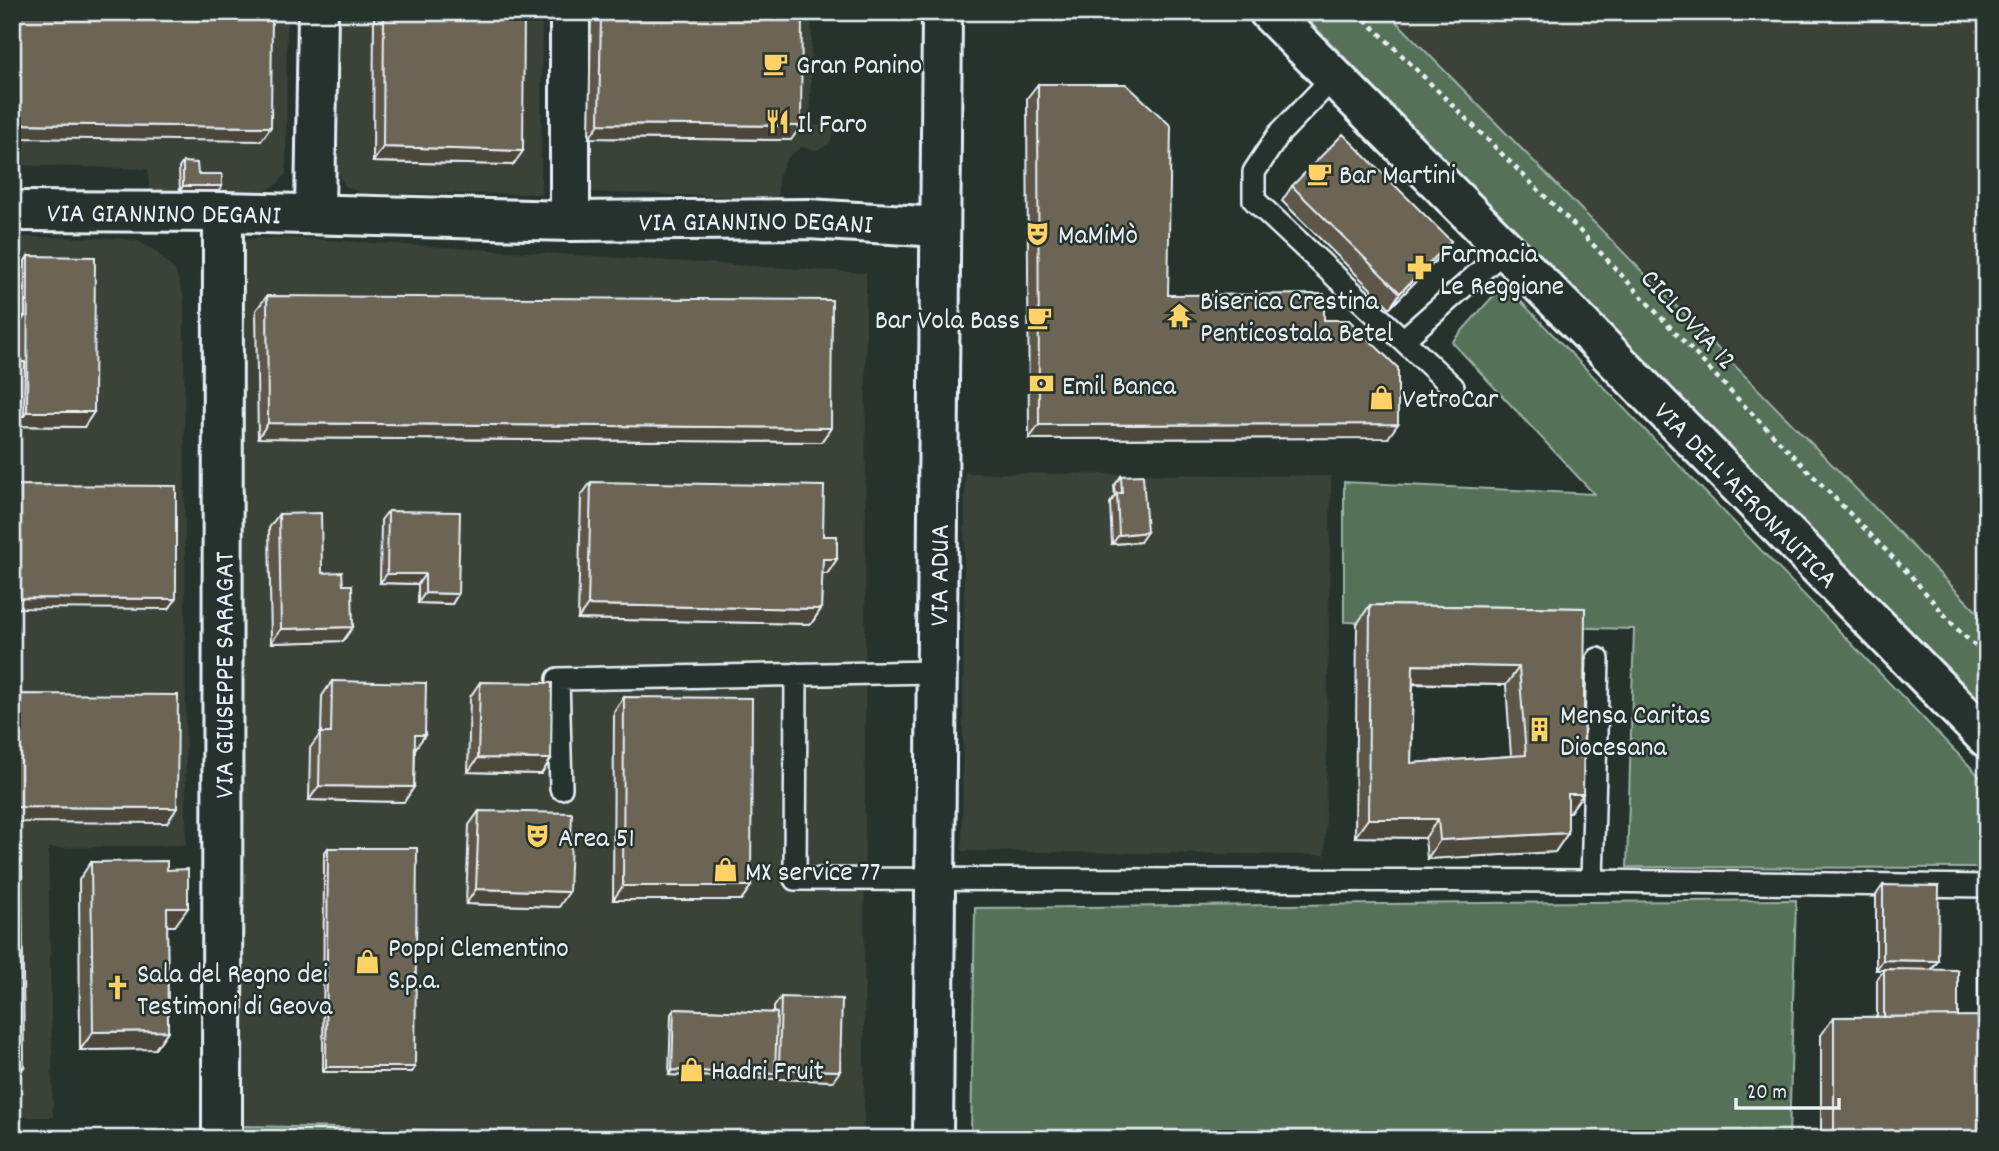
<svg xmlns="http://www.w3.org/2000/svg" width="1999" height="1151" font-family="Dekko,sans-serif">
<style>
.built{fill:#3b4239}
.green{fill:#557259;stroke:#9eb2a8;stroke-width:2}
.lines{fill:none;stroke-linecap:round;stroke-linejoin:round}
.lane-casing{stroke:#e8f1f8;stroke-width:26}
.street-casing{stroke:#e8f1f8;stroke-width:44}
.secondary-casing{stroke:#e8f1f8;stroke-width:44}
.path{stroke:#e8f1f8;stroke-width:4.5;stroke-dasharray:5 5;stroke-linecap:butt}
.lane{stroke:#26332d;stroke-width:21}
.street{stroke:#26332d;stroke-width:38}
.secondary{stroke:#26332d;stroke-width:38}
.wall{fill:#5d5748;stroke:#e8f1f8;stroke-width:2;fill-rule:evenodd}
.shaded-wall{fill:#4c473b;stroke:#e8f1f8;stroke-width:2}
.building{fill:#6c6554;stroke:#e8f1f8;stroke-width:2;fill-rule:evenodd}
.labels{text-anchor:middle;stroke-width:5;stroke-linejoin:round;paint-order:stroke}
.poi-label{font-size:28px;fill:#e8f1f8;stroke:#26332d;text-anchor:start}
.street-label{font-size:28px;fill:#e8f1f8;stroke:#26332d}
</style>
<rect width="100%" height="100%" fill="#26332d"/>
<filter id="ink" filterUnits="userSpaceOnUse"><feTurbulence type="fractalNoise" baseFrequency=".0143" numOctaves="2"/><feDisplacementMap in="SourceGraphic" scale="14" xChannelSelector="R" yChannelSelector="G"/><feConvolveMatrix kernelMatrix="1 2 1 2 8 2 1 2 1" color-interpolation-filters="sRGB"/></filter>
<g filter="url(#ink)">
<!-- built -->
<path class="built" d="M12,12H287L286,174L276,185L263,192L244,197L150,195L148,169L12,165Z
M337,12H542L541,194L361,193L345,186L336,169Z
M581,12H812L810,125L836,127L829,145L816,150L801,147L787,158L778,178V198L582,192Z
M1387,12H1987V622Z
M12,237L116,238L138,241L155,251L175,271L184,297L186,845L48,848L53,1117H12Z
M294,238L866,273L864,1133L616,1131L572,1133L241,1126L239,239Z
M965,473L1331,476L1325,855L962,851Z"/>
<!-- green -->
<path class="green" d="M1300,12H1387L1987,622V706L1913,636Z
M1504,284L1987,784V868L1627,867L1634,629L1344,622V482L1594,494L1452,342Z
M1796,900L1789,1139H971L975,908Z
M241,1126L572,1133V1139H245Z
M616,1131L864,1133H904L903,1139H616Z"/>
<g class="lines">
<defs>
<path id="lane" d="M1334,77L1279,134L1254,172V200L1453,387
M1403,340L1506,249
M796,674L795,879L1592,881L1598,659
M561,788L558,679L936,672
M1592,881L1987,886"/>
<g id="street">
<path id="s1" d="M12,211L223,212L570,221L808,219L940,227"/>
<path d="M315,214L318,12"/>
<path d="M570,221V12"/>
<path id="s2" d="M222,1139L223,212"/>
<path id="s3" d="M933,1139L942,12"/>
</g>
<g id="secondary">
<path id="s4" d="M1269,12L1593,337L1987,738"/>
</g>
</defs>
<!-- lane casing -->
<use href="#lane" class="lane-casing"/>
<!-- street casing -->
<use href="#street" class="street-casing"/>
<!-- secondary casing -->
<use href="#secondary" class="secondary-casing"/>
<!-- path -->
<path class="path" d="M1358,12L1583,234L1731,392L1910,575L1956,628L1987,657"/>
<!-- lane -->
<use href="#lane" class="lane"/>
<!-- street -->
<use href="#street" class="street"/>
<!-- secondary -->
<use href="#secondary" class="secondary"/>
</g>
<!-- wall -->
<path class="wall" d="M374,12H524L513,165L373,162Z
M591,12H802L791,140L589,138Z
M1038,84L1168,295L1324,320L1388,438L1029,439L1027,98Z
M183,162L198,174L222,186L219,191H180L179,168Z
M1292,186L1451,241L1441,255L1390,308L1282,201Z
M28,256L84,427L12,426L17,362L18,326H12V261H25Z
M267,296L831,428L821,442L258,438L256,310Z
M1121,476L1140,542L1112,544L1110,503L1115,496L1114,486Z
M591,482L823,536L837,559L827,574H822L821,609L811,624L578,619L581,496Z
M388,511L458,594L452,604L418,603V584L380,583L381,520Z
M279,514L322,573L343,585V641L271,643L269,528Z
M1370,605L1585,608L1570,812H1568V833L1555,852L1427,859L1425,838L1355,837L1357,624ZM1413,684L1506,685L1511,756L1411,763Z
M332,681L425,735L415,749L414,787L404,802L309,800L310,748L321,733L322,696Z
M480,682L551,759L541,774L468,772L470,697Z
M624,697L751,886L741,900H613L614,712Z
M479,811L559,907L466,904L469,825Z
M328,848L415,1067L412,1072H323L324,853Z
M91,862L167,870L175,926H167L168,1031L155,1049L80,1050L79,880Z
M1883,885L1938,961L1932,970L1958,1016L1987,1139H1821V1035L1834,1017H1877V979L1884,970H1876V895Z
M1985,932L1987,1016H1978V942Z
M781,997L833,1081L669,1075L671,1014L674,1009L774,1013V1007Z"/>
<!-- shaded-wall -->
<path class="shaded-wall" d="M12,124L271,127L261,141L12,138Z
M599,124L801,126L791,140L589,138Z
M383,147L523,151L513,165L373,162Z
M183,186H222L219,191H180Z
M1451,241L1441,255L1390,308L1400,293Z
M12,316H25L18,326H12Z
M27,412H94L84,427L12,426V416H24Z
M268,423L831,428L821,442L258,438Z
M1398,424L1388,438L1029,439L1039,425Z
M1147,532L1140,542L1112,544L1119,535Z
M823,559H837L827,574L813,573Z
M387,574H425L418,584L380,583Z
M425,593L458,594L452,604L418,603Z
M12,598L176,599L169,609L12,608Z
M588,605L821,609L811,624L578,619Z
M353,627L343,641L271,643L281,629Z
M1413,665L1519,667L1506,685L1400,683Z
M415,735H425L415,749H405Z
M478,758L551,759L541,774L468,772Z
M319,786L414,787L404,802L309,800Z
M1568,794H1583L1570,812H1555Z
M12,807L177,808L167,823L12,822Z
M1368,819H1438L1425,838L1355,837Z
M1568,833L1555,852L1427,859L1440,840Z
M623,886H751L741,900H613Z
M476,889L569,892L559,907L466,904Z
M167,908H188L175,926H154Z
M1883,960L1938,961L1931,970H1876Z
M1984,1006H1987V1016H1978Z
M168,1031L155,1049L80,1050L93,1032Z
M12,1067H24L18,1076L12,1077Z
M326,1067H415L412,1072H323Z
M779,1069L840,1071L833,1081L669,1075L672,1070L775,1074Z"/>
<!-- building -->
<path class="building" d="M12,12H272L271,127L12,124Z
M384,12H524L523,151L383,147Z
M601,12H802L801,126L599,124Z
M1038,84H1126L1171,126L1168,295L1324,294V320H1349L1398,368V424L1039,425Z
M1343,134L1451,241L1400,293L1292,186Z
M183,162L197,163L198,174H222V186H183Z
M28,256L95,257L94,412H27Z
M12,261H25V316H12Z
M267,296L832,300L831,428L268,423Z
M12,362H25L24,416H12Z
M1143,475L1147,532L1119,535L1117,493H1122L1121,476Z
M591,482L824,486L823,536H837V559H823L821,609L588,605Z
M12,485L176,486V599L12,598Z
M388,511L460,512L458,594L425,593V574H387Z
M321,513L322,573L342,572L343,585H352L353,627L281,629L279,514Z
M1370,605L1585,608L1583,794H1568V833L1440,840L1438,819H1368ZM1413,665L1519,667L1526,755L1411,763Z
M332,681L426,683L425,735H415L414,787L319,786L320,733H331Z
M480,682L552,683L551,759L478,758Z
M12,694L178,695L177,808L12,807Z
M624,697L752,698L751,886H623Z
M479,811L572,813L569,892L476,889Z
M328,848H417L415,1067H326Z
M167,861V870L188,869V908H167L168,1031L93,1032L91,862Z
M12,867H22L24,1067H12Z
M1883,885L1939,886L1938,961L1883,960Z
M1985,932H1987V1006H1984Z
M1884,969L1958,970V1016L1884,1017Z
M781,997L842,999L840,1071L779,1069Z
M674,1009L777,1013L775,1074L672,1070Z
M1987,1016V1139H1834V1017Z"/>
</g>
<!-- icons -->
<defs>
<symbol id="cafe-bare" viewBox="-9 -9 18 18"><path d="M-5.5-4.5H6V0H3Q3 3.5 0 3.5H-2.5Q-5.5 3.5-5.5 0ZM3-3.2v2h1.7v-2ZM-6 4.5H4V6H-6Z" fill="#ffd166" stroke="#26332d" stroke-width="2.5" paint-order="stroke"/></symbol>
<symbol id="restaurant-bare" viewBox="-9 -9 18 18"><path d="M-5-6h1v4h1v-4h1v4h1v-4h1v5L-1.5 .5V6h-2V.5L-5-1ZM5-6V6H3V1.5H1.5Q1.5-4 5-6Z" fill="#ffd166" stroke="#26332d" stroke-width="2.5" paint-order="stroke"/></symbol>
<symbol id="theatre-bare" viewBox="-9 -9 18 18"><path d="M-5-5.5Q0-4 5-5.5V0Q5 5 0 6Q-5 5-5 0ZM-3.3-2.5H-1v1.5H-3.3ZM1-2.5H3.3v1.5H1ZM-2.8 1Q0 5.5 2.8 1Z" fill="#ffd166" stroke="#26332d" stroke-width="2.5" paint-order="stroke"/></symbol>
<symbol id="pharmacy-bare" viewBox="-9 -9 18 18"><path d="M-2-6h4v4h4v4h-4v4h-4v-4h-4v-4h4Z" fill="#ffd166" stroke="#26332d" stroke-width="2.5" paint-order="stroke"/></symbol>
<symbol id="temple-bare" viewBox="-9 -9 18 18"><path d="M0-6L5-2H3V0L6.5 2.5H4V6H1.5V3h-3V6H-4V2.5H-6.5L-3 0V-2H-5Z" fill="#ffd166" stroke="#26332d" stroke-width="2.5" paint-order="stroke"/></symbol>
<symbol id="bank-bare" viewBox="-9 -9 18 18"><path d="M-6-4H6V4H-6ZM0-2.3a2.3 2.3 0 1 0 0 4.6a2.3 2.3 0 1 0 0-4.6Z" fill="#ffd166" stroke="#26332d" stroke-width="2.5" paint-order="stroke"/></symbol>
<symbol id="shop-bare" viewBox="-9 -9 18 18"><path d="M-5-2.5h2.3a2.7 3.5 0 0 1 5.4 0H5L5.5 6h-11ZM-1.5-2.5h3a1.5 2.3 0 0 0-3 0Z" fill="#ffd166" stroke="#26332d" stroke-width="2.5" paint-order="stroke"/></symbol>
<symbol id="building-bare" viewBox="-9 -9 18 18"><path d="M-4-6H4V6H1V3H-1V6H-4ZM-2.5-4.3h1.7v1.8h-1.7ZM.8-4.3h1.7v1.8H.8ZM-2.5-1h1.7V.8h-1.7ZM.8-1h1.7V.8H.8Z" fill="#ffd166" stroke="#26332d" stroke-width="2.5" paint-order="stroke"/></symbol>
<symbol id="church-bare" viewBox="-9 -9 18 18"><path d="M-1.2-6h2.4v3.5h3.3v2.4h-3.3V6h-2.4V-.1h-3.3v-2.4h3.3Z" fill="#ffd166" stroke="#26332d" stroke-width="2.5" paint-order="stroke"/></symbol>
</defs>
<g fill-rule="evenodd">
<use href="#cafe-bare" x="758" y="46" width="35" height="35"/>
<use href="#restaurant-bare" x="760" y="104" width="35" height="35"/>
<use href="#cafe-bare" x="1302" y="156" width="35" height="35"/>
<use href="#theatre-bare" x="1020" y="216" width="35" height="35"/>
<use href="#pharmacy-bare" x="1402" y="250" width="35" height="35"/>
<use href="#temple-bare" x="1162" y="298" width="35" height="35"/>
<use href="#cafe-bare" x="1022" y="300" width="35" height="35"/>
<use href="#bank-bare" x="1024" y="366" width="35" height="35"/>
<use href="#shop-bare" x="1364" y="380" width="35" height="35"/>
<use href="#building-bare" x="1522" y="712" width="35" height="35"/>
<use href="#theatre-bare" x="520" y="818" width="35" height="35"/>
<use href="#shop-bare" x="708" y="852" width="35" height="35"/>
<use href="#shop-bare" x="350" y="944" width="35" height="35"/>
<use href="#church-bare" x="100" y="970" width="35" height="35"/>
<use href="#shop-bare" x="674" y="1052" width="35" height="35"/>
</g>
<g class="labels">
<!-- poi labels -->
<g class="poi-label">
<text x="796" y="73">Gran Panino</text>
<text x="797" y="132">Il Faro</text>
<text x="1339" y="183">Bar Martini</text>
<text x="1058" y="243">MaMiMò</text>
<text x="1440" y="262">Farmacia<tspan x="1440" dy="32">Le Reggiane</tspan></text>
<text x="1200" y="309">Biserica Crestina<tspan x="1200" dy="32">Penticostala Betel</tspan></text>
<text x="1020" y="328" text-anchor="end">Bar Vola Bass</text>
<text x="1062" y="394">Emil Banca</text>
<text x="1402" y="407">VetroCar</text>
<text x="1560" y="723">Mensa Caritas<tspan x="1560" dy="32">Diocesana</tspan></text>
<text x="558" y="846">Area 51</text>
<text x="745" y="880">MX service 77</text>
<text x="388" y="956">Poppi Clementino<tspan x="388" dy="32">S.p.a.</tspan></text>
<text x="137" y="982">Sala del Regno dei<tspan x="137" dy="32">Testimoni di Geova</tspan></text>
<text x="711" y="1079">Hadri Fruit</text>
</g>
<!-- street labels -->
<g class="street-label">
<text dy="10" stroke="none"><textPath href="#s1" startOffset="152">VIA GIANNINO DEGANI</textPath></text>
<text dy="10" stroke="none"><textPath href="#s1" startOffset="744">VIA GIANNINO DEGANI</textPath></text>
<text transform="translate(1690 318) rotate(47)" y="10">CICLOVIA 12</text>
<text dy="10" stroke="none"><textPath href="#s4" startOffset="679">VIA DELL'AERONAUTICA</textPath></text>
<text dy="10" stroke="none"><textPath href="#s3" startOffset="564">VIA ADUA</textPath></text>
<text dy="10" stroke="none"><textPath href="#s2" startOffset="464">VIA GIUSEPPE SARAGAT</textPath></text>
</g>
</g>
<!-- margin -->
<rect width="1999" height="1151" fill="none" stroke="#26332d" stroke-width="42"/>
<rect x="21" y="21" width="1957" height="1109" fill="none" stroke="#e8f1f8" stroke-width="2.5" filter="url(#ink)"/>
<!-- scale -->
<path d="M1736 1098v10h103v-10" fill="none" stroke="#e8f1f8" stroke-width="3.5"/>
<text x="1747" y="1098" font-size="21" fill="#e8f1f8" stroke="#26332d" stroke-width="5" paint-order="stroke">20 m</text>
</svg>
